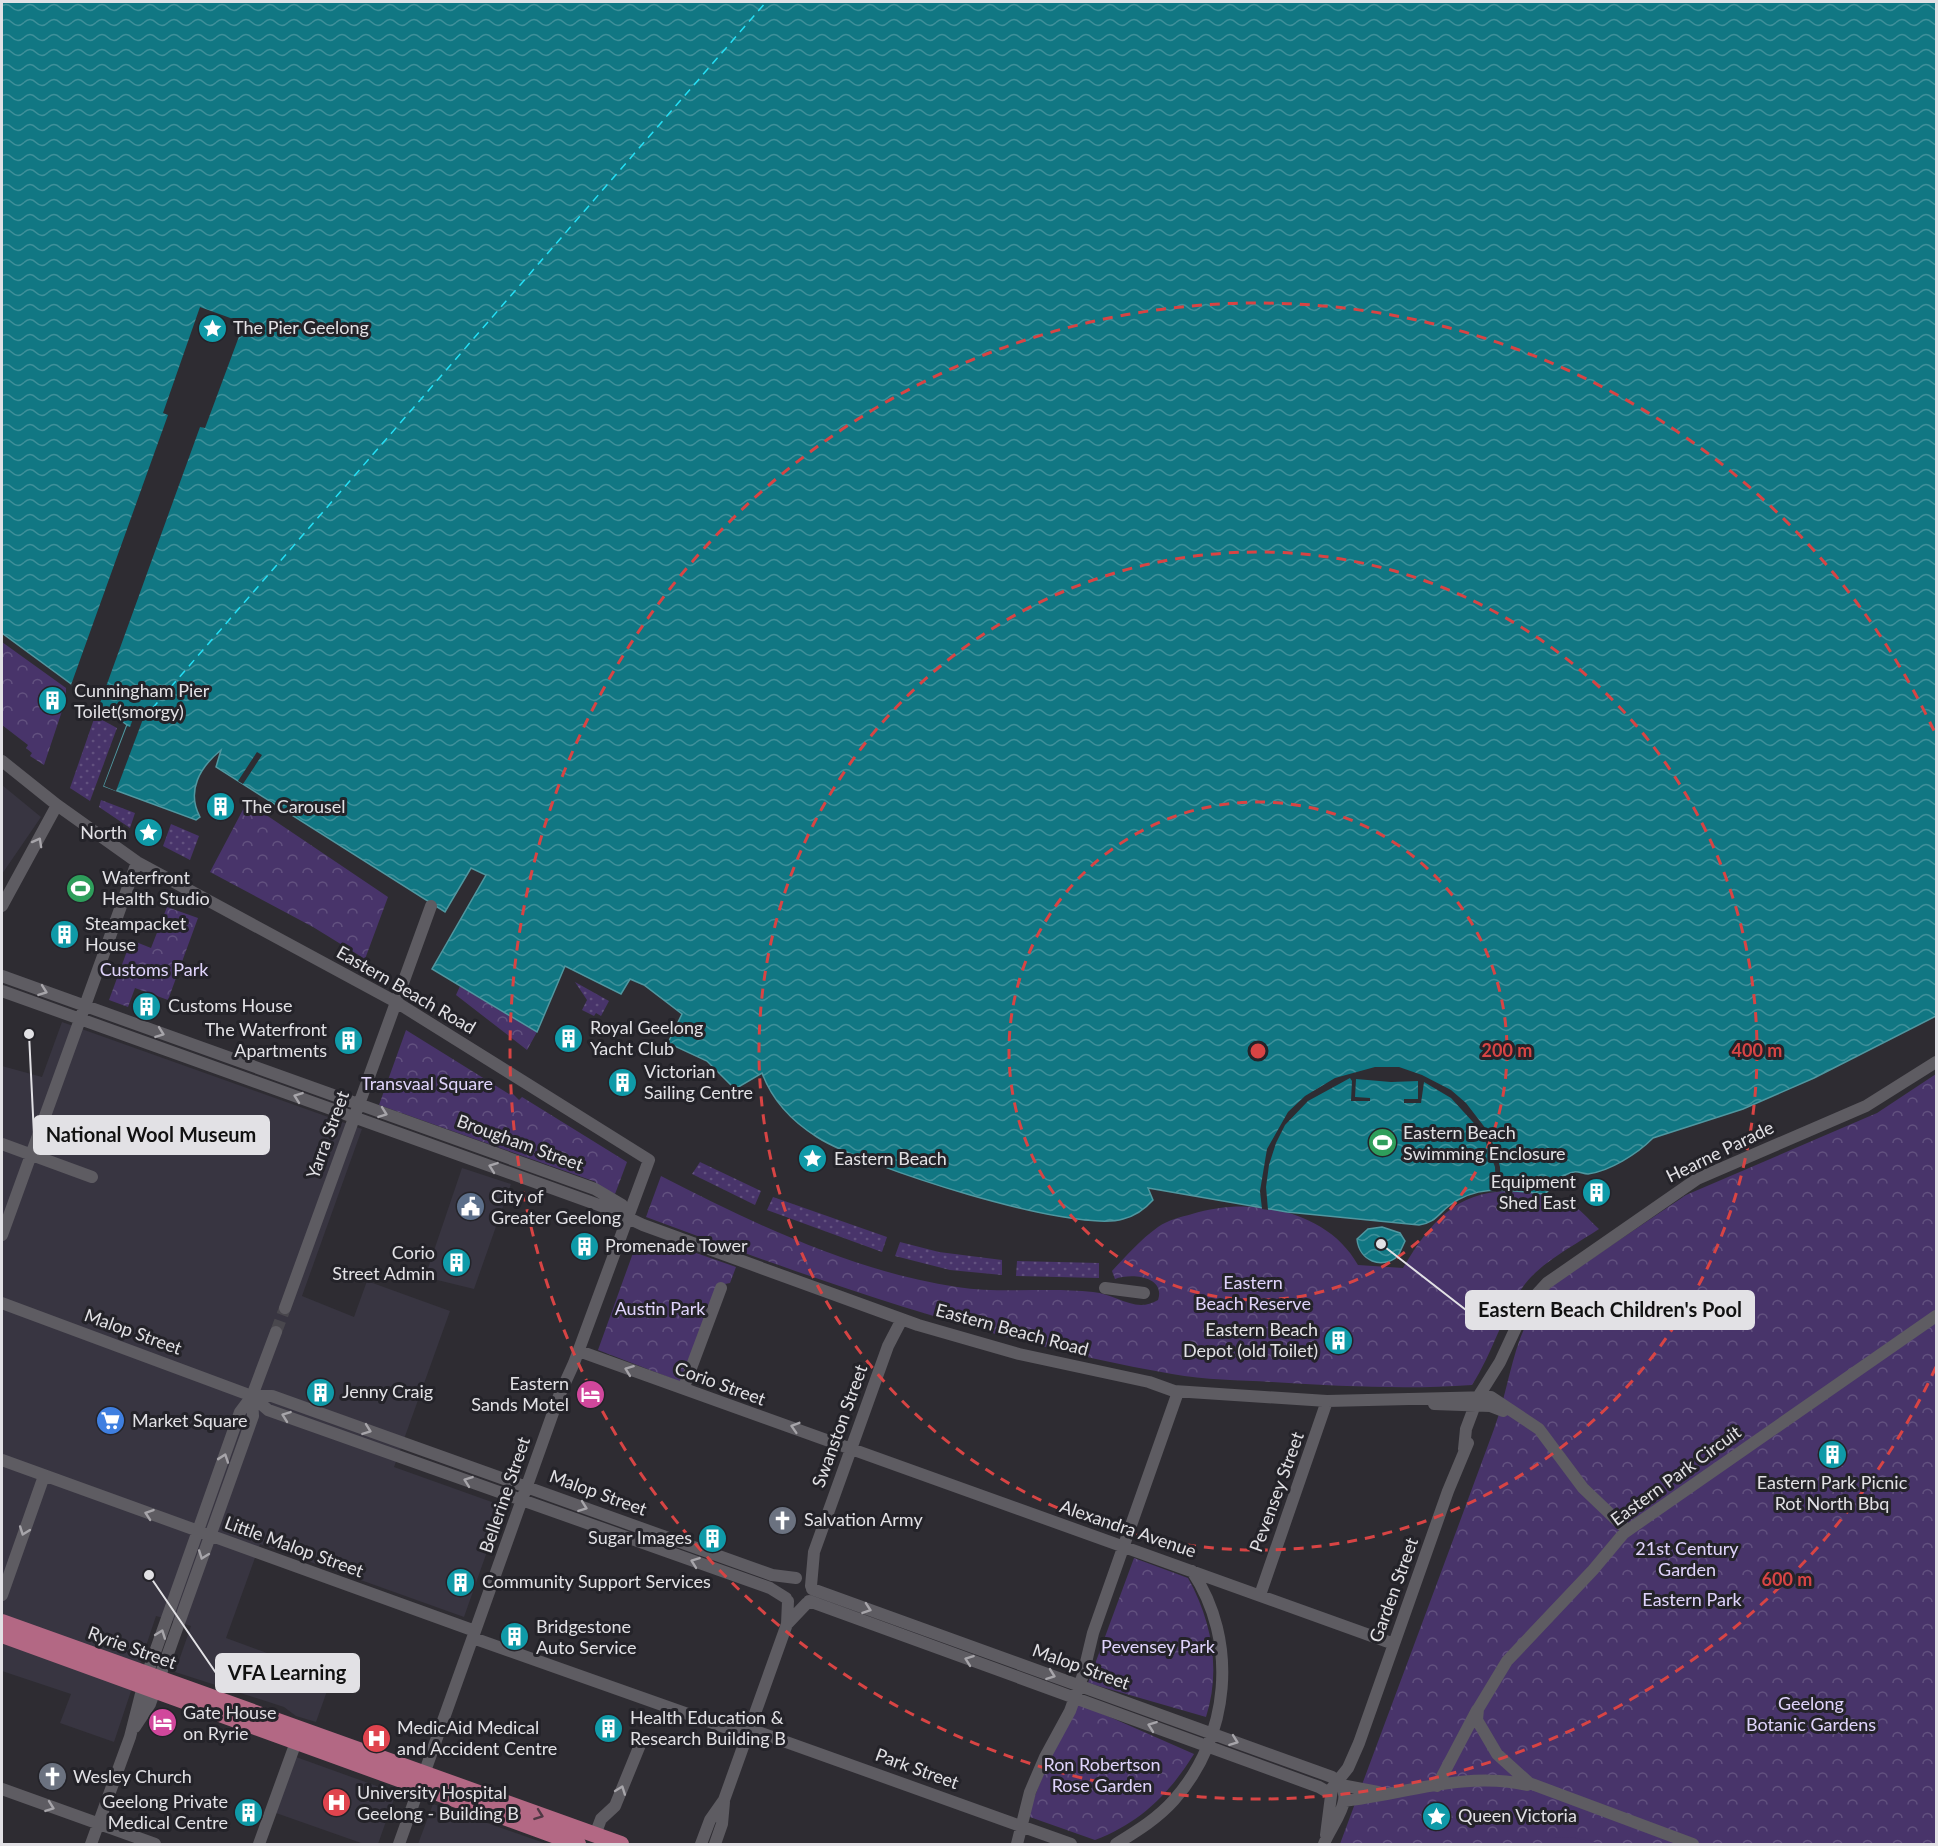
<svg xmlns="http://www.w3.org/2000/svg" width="1938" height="1846" font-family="Lato,sans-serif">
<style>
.built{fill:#383541}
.grass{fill:url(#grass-dots)}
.park{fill:url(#park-crowns)}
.pitch{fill:#48346a}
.water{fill:url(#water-waves);stroke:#5097a0;stroke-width:1.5}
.pier{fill:#2e2c32}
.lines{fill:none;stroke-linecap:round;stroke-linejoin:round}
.ferry{stroke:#25dff5;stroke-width:1.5;stroke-dasharray:8 6;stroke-linecap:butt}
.minor-tunnel{stroke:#49474d;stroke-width:12;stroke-dasharray:12 6;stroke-linecap:butt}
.minor{stroke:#5e5c62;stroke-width:12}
.major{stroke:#b36884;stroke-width:16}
.oneway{stroke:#a7a5aa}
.oneway2{stroke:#4f3844}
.ring{fill:none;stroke:#d84444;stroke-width:3;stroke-dasharray:10 8}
.labels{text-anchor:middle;stroke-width:6;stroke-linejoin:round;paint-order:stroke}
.poi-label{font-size:18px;fill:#e2e1e5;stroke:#242329;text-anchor:start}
.park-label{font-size:18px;fill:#e0d4fc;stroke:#242329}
.street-label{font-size:18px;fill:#e2e1e5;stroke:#242329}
.centre{fill:#d84444;stroke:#242329;stroke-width:3}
.ring-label{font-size:18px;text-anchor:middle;font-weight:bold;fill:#d84444;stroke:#242329;stroke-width:6;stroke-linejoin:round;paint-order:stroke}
.leader{fill:none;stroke:#e2e1e5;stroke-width:2}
.callout-dot{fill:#e2e1e5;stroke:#242329;stroke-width:2}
.callout{fill:#e2e1e5;stroke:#e2e1e5;stroke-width:2}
.callout-label{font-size:20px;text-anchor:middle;font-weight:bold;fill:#111}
</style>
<defs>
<pattern id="grass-dots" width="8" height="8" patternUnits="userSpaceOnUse" patternTransform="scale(1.5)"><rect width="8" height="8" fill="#48346a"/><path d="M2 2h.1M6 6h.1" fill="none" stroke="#62517f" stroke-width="1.8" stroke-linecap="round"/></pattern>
<pattern id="park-crowns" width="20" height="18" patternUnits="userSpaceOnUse" patternTransform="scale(1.5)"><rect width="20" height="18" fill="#48346a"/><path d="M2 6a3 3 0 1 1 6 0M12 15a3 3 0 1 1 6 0" fill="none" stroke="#62517f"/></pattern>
<pattern id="water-waves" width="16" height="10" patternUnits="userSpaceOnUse" patternTransform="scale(1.5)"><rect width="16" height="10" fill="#117783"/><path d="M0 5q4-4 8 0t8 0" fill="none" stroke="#3f909a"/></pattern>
</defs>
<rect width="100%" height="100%" fill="#2e2c32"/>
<!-- built -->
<path class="built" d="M2,785L41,817L2,874Z
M62,1022L362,1129L302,1296L354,1317L367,1281L450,1311L394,1467L503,1506L464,1617L260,1544L226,1638L332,1677L316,1722L296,1716L284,1707L175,1672L191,1626L156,1616L114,1742L60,1723L71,1694L2,1671V1066L42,1077Z
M462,1168L511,1184L474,1289L425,1277Z
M296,1757L396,1793L378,1844H364L276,1813Z
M433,1804L547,1844H418Z"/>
<!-- grass -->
<path class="grass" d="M95,716L117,728L90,801L70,788Z
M101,800L135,813L130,828L99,807Z
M171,824L199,836L190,860L163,846Z
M575,982L609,1001L601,1016L596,1013L594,1016L582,1010L587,1000Z
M700,1162L761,1191L755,1205L692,1174Z
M773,1197L887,1237L882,1252L767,1210Z
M900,1242L939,1252L1002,1260V1275L950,1270L895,1256Z
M1017,1261L1099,1263V1278L1016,1276Z"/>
<!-- park -->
<path class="park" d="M2,642L66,688V699L44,765L30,756L32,753L26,748L28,745L2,725Z
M247,802L388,897L365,959L313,927L210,872Z
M167,907L198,918L168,1000L135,988L128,1007L109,1000L131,940L151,948Z
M460,986L537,1032L527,1050L456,995Z
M406,1030L509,1094L511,1092L519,1100L522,1097L627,1162L615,1194L595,1186L596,1182L379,1105Z
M1936,1074V1844H1340C1391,1706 1443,1568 1494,1429C1513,1377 1512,1326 1554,1284L1686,1195L1877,1113Z
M661,1176C752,1223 855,1272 957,1287C1002,1294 1048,1287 1093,1292C1117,1294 1135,1314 1158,1300C1166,1276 1131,1273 1115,1279L1112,1271C1127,1255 1140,1240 1158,1227C1168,1220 1181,1217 1192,1214C1249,1196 1327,1209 1358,1265L1403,1268C1432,1219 1461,1186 1522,1192C1538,1193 1553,1195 1567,1202C1579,1207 1589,1220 1599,1229C1575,1245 1543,1261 1525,1284C1502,1314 1493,1353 1472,1385C1405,1390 1339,1386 1272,1382C1239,1380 1205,1380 1172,1374C991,1342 818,1281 646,1217Z
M659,1240L736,1267L730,1283L725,1284L681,1382L598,1350L633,1253L643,1244Z
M1134,1558L1188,1578C1212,1621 1221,1670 1206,1717L1088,1683Z
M1078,1703L1194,1754C1169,1794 1140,1823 1095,1840L1027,1816L1053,1750Z"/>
<!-- pitch -->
<path class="pitch" d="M1571,1837L1604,1844H1543L1555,1838Z"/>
<!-- water -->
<path class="water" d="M2,2H1936V1016L1814,1078L1743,1109L1653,1138C1637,1154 1610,1171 1588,1174C1583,1174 1578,1171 1574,1172C1561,1174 1553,1186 1545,1194C1512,1191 1479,1183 1450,1205C1438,1214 1435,1223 1419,1225L1287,1212L1148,1188L1153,1200C1145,1209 1135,1216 1123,1219C1074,1234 862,1166 817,1137C793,1122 772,1100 762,1073L735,1089L707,1061L668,1043L682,1014L644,985L630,979L621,994L565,966L537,1032L432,969L486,875L471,868L445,912L216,767L221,750C200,767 186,791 200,817L196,820L104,786L127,725L2,633Z
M1382,1227L1400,1233L1405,1241L1398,1256C1382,1270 1359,1261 1357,1239L1368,1229Z"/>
<!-- pier -->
<path class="pier" d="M200,307L244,323L205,428L200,427L99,706L71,685L168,415L163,413Z
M134,716L143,719L116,791L104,786L127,726L130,727Z
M257,752L262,755L243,784L238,781Z
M1375,1067H1399L1422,1075L1451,1090L1466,1103L1486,1129L1494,1146L1500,1167L1501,1191L1496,1192L1495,1167L1482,1132L1451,1098L1424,1082L1421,1103H1404V1099H1418V1081L1391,1082L1356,1079L1355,1097L1370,1098V1101H1351L1352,1081L1350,1078L1308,1101L1285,1125L1276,1143L1269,1165L1266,1187L1268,1210L1262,1209L1260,1191L1267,1149L1288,1112L1305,1096L1335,1078Z"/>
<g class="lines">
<!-- ferry -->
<path class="ferry" d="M143,719L766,2"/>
<!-- minor-tunnel -->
<path class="minor-tunnel" d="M276,1332L285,1308"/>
<!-- minor -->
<path class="minor" d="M2,761L57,805L137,862L396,1002L649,1160L574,1363L559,1396L399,1844
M2,906L57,805
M2,976L595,1189L622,1205L628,1217
M2,991L607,1208L643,1225L918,1325L1019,1354L1149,1382L1174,1391L1327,1401L1491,1397L1539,1429L1583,1488L1627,1530
M2,1144L92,1177
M2,1235L137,862
M1105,1288L1144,1293
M2,1303L252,1396L268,1410L770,1588L786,1598
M285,1308L431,906
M579,1351L1394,1644
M684,1387L721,1288
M252,1396H272L772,1575L796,1578
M1434,1404L1490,1406L1503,1411
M1464,1449L1466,1429L1478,1397L1500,1362L1526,1306L1547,1283L1697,1179L1866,1106L1936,1062
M2,1460L475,1631
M811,1586L814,1552L888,1346L902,1319
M812,1589L1332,1777C1361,1794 1331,1824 1324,1844
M2,1595L44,1476
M1260,1595L1327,1401
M809,1601L1319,1787L1331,1794
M787,1624L807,1603
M473,1638L747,1735
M135,1727L150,1704L253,1416L252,1396
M750,1729L1071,1844
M1341,1785L1378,1792
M1437,1786L1477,1710
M2,1789L155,1844
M1344,1801C1404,1794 1466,1771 1527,1785
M595,1835L601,1819L615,1806L642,1740
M1326,1835L1332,1788L1348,1768L1359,1743L1448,1491L1468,1443
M91,1844L130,1737L143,1686L240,1412L252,1396L276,1332
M259,1844L296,1742
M701,1844L710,1820L724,1800L787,1624L788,1601
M715,1844L722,1824L724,1802
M1017,1844L1030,1792L1045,1757L1070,1711L1083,1675L1093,1633L1178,1392
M1116,1844C1137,1831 1157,1819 1174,1800C1230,1737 1239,1641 1192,1571
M1693,1844L1529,1783L1497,1754L1477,1720L1478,1709L1507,1661L1593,1570L1624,1533L1936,1316"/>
<!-- major -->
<path class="major" d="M2,1622L621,1844
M2,1635L578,1844"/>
</g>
<!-- one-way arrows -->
<defs><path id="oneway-chevron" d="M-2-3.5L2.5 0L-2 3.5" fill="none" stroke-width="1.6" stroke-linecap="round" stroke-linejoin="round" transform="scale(1.5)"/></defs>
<g class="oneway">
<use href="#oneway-chevron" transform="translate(38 842) rotate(-61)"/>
<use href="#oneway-chevron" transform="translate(43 991) rotate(20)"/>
<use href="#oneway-chevron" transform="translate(160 1033) rotate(20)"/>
<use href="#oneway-chevron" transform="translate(298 1097) rotate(-160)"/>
<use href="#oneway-chevron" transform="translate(383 1113) rotate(20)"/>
<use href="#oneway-chevron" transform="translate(493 1167) rotate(-160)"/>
<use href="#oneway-chevron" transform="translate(629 1370) rotate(-159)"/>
<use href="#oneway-chevron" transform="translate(286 1416) rotate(-160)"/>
<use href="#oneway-chevron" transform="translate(795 1427) rotate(-163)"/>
<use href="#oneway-chevron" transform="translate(367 1430) rotate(20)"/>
<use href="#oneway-chevron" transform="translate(224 1458) rotate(-71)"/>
<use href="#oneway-chevron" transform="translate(468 1481) rotate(-160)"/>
<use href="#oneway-chevron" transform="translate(583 1507) rotate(20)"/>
<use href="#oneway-chevron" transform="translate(149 1514) rotate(-161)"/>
<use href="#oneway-chevron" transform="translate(24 1531) rotate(110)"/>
<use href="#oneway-chevron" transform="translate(203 1555) rotate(110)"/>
<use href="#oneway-chevron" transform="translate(695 1562) rotate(-160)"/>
<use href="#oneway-chevron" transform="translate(867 1609) rotate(19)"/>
<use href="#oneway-chevron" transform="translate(161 1634) rotate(-70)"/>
<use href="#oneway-chevron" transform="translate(969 1660) rotate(-160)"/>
<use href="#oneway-chevron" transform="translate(1051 1675) rotate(20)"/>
<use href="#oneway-chevron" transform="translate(1152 1726) rotate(-160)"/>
<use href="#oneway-chevron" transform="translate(1234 1741) rotate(20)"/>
<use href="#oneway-chevron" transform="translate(621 1790) rotate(-70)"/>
<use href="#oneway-chevron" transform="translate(50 1807) rotate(20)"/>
</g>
<use class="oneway2" href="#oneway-chevron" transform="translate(539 1815) rotate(20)"/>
<!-- distance rings -->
<g class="ring">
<circle cx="1258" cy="1051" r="249"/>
<circle cx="1258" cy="1051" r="499"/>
<path d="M1936 1367A748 748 0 1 1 1936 735"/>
</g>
<!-- icons -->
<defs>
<symbol id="sight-disc" viewBox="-11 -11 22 22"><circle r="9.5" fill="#0f9aa8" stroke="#242329"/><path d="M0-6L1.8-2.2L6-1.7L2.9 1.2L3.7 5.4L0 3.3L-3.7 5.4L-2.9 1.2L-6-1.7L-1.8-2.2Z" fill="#fff"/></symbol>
<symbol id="building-disc" viewBox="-11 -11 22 22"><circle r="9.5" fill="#0f9aa8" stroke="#242329"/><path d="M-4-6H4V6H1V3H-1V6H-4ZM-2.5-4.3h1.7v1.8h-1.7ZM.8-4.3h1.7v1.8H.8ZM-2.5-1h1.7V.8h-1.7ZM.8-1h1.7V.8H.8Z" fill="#fff"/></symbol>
<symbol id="stadium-disc" viewBox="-11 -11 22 22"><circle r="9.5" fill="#2e9e5b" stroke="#242329"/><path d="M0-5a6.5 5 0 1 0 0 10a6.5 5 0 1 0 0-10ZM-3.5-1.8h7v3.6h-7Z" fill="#fff"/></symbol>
<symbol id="civic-disc" viewBox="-11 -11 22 22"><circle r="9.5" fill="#5c6f8a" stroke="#242329"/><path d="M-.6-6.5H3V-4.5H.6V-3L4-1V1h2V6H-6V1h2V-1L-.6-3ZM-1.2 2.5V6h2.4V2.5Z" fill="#fff"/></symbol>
<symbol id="hotel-disc" viewBox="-11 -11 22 22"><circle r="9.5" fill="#d1479c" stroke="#242329"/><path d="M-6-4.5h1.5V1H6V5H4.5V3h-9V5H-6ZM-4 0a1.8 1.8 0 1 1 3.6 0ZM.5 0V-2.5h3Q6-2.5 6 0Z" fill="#fff"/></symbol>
<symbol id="supermarket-disc" viewBox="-11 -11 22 22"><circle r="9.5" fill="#3f7fe0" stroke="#242329"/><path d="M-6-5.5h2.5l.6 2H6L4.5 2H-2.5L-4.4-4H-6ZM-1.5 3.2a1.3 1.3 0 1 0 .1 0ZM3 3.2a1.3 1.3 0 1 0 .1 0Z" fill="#fff"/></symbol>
<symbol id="church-disc" viewBox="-11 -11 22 22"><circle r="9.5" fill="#6b7280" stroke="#242329"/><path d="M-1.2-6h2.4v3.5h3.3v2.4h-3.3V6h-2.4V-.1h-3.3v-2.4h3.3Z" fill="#fff"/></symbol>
<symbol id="hospital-disc" viewBox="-11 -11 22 22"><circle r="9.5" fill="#e0444e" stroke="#242329"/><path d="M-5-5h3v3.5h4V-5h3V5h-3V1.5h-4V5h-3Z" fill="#fff"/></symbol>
</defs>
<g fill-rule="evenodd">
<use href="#sight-disc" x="196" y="312" width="33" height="33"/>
<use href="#building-disc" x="36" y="684" width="33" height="33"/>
<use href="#building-disc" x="204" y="790" width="33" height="33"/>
<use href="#sight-disc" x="132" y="816" width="33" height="33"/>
<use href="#stadium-disc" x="64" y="872" width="33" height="33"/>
<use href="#building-disc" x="48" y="918" width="33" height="33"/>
<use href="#building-disc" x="130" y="990" width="33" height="33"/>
<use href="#building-disc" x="552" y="1022" width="33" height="33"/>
<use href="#building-disc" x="332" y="1024" width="33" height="33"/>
<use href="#building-disc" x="606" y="1066" width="33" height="33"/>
<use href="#stadium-disc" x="1366" y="1126" width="33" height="33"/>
<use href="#sight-disc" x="796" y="1142" width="33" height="33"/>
<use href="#building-disc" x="1580" y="1176" width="33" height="33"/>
<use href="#civic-disc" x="454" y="1190" width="33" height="33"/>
<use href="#building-disc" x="568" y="1230" width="33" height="33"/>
<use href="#building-disc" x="440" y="1246" width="33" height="33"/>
<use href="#building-disc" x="1322" y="1324" width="33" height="33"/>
<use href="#building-disc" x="304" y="1376" width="33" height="33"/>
<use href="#hotel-disc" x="574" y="1378" width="33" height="33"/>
<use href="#supermarket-disc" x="94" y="1404" width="33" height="33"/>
<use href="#building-disc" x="1816" y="1438" width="33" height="33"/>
<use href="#church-disc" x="766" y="1504" width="33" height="33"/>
<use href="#building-disc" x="696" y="1522" width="33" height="33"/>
<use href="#building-disc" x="444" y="1566" width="33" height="33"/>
<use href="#building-disc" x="498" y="1620" width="33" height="33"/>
<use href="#hotel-disc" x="146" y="1706" width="33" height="33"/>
<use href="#building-disc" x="592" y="1712" width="33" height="33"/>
<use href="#hospital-disc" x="360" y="1722" width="33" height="33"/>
<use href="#church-disc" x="36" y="1760" width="33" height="33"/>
<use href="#hospital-disc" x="320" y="1786" width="33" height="33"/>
<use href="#building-disc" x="232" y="1796" width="33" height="33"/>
<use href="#sight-disc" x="1420" y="1800" width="33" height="33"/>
</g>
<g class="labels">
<!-- poi labels -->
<g class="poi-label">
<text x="233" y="334">The Pier Geelong</text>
<text x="74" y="697">Cunningham Pier<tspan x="74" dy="21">Toilet(smorgy)</tspan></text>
<text x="242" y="813">The Carousel</text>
<text x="127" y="839" text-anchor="end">North</text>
<text x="102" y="884">Waterfront<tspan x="102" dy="21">Health Studio</tspan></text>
<text x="85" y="930">Steampacket<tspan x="85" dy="21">House</tspan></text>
<text x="168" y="1012">Customs House</text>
<text x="590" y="1034">Royal Geelong<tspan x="590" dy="21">Yacht Club</tspan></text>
<text x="327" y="1036" text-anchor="end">The Waterfront<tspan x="327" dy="21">Apartments</tspan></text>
<text x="644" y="1078">Victorian<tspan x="644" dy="21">Sailing Centre</tspan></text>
<text x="1403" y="1139">Eastern Beach<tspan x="1403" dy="21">Swimming Enclosure</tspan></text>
<text x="834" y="1165">Eastern Beach</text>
<text x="1576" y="1188" text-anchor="end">Equipment<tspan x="1576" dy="21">Shed East</tspan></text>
<text x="491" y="1203">City of<tspan x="491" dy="21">Greater Geelong</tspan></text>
<text x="605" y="1252">Promenade Tower</text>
<text x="435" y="1259" text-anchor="end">Corio<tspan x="435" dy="21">Street Admin</tspan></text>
<text x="1318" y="1336" text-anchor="end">Eastern Beach<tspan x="1318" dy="21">Depot (old Toilet)</tspan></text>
<text x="569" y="1390" text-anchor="end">Eastern<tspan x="569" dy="21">Sands Motel</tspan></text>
<text x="342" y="1398">Jenny Craig</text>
<text x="132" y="1427">Market Square</text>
<text x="1832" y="1489" text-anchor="middle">Eastern Park Picnic<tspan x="1832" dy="21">Rot North Bbq</tspan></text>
<text x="804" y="1526">Salvation Army</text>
<text x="692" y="1544" text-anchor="end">Sugar Images</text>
<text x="482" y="1588">Community Support Services</text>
<text x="536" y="1633">Bridgestone<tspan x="536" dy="21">Auto Service</tspan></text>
<text x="183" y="1719">Gate House<tspan x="183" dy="21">on Ryrie</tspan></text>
<text x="630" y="1724">Health Education &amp;<tspan x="630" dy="21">Research Building B</tspan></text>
<text x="397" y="1734">MedicAid Medical<tspan x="397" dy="21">and Accident Centre</tspan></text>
<text x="73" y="1783">Wesley Church</text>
<text x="357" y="1799">University Hospital<tspan x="357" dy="21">Geelong - Building B</tspan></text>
<text x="228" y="1808" text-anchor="end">Geelong Private<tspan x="228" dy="21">Medical Centre</tspan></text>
<text x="1458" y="1822">Queen Victoria</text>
</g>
<!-- park labels -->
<g class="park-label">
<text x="154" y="976">Customs Park</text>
<text x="427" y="1090">Transvaal Square</text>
<text x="1253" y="1289">Eastern<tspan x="1253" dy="21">Beach Reserve</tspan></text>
<text x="660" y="1315">Austin Park</text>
<text x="1687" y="1555">21st Century<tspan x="1687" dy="21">Garden</tspan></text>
<text x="1692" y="1606">Eastern Park</text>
<text x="1158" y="1653">Pevensey Park</text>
<text x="1811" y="1710">Geelong<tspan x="1811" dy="21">Botanic Gardens</tspan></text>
<text x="1102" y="1771">Ron Robertson<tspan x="1102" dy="21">Rose Garden</tspan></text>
</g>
<!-- street labels -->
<g class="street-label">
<text transform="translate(406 990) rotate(30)" y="6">Eastern Beach Road</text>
<text transform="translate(328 1135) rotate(-70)" y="6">Yarra Street</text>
<text transform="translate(520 1143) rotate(20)" y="6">Brougham Street</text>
<text transform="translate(1720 1152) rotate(-26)" y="6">Hearne Parade</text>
<text transform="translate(1012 1330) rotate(15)" y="6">Eastern Beach Road</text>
<text transform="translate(133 1332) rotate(20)" y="6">Malop Street</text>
<text transform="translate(720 1384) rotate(20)" y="6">Corio Street</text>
<text transform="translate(840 1426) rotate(-70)" y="6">Swanston Street</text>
<text transform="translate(1676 1476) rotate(-36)" y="6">Eastern Park Circuit</text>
<text transform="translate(1277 1492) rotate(-70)" y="6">Pevensey Street</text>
<text transform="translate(598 1493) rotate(20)" y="6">Malop Street</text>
<text transform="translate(505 1495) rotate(-71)" y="6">Bellerine Street</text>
<text transform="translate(1128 1529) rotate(19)" y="6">Alexandra Avenue</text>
<text transform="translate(294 1547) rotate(20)" y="6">Little Malop Street</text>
<text transform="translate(1394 1590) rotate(-70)" y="6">Garden Street</text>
<text transform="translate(132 1648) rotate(20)" y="6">Ryrie Street</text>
<text transform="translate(1081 1667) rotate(20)" y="6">Malop Street</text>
<text transform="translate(917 1769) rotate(20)" y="6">Park Street</text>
</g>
</g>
<circle cx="1258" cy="1051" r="9" class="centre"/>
<g class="ring-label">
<text x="1507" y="1057">200 m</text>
<text x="1757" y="1057">400 m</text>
<text x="1787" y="1586">600 m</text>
</g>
<!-- callouts -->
<path class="leader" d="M29 1034L34 1135M1381 1244L1466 1310M149 1575L216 1673"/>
<g class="callout-dot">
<circle cx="29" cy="1034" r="6"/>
<circle cx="1381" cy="1244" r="6"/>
<circle cx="149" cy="1575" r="6"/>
</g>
<g class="callout">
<rect x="34" y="1116" width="235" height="38" rx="6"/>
<rect x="1466" y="1291" width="288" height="38" rx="6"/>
<rect x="216" y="1654" width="143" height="38" rx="6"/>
</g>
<g class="callout-label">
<text x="151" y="1142">National Wool Museum</text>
<text x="1610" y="1317">Eastern Beach Children's Pool</text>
<text x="287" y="1680">VFA Learning</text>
</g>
<!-- border -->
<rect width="1938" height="1846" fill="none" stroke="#e2e1e5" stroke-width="6"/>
</svg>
